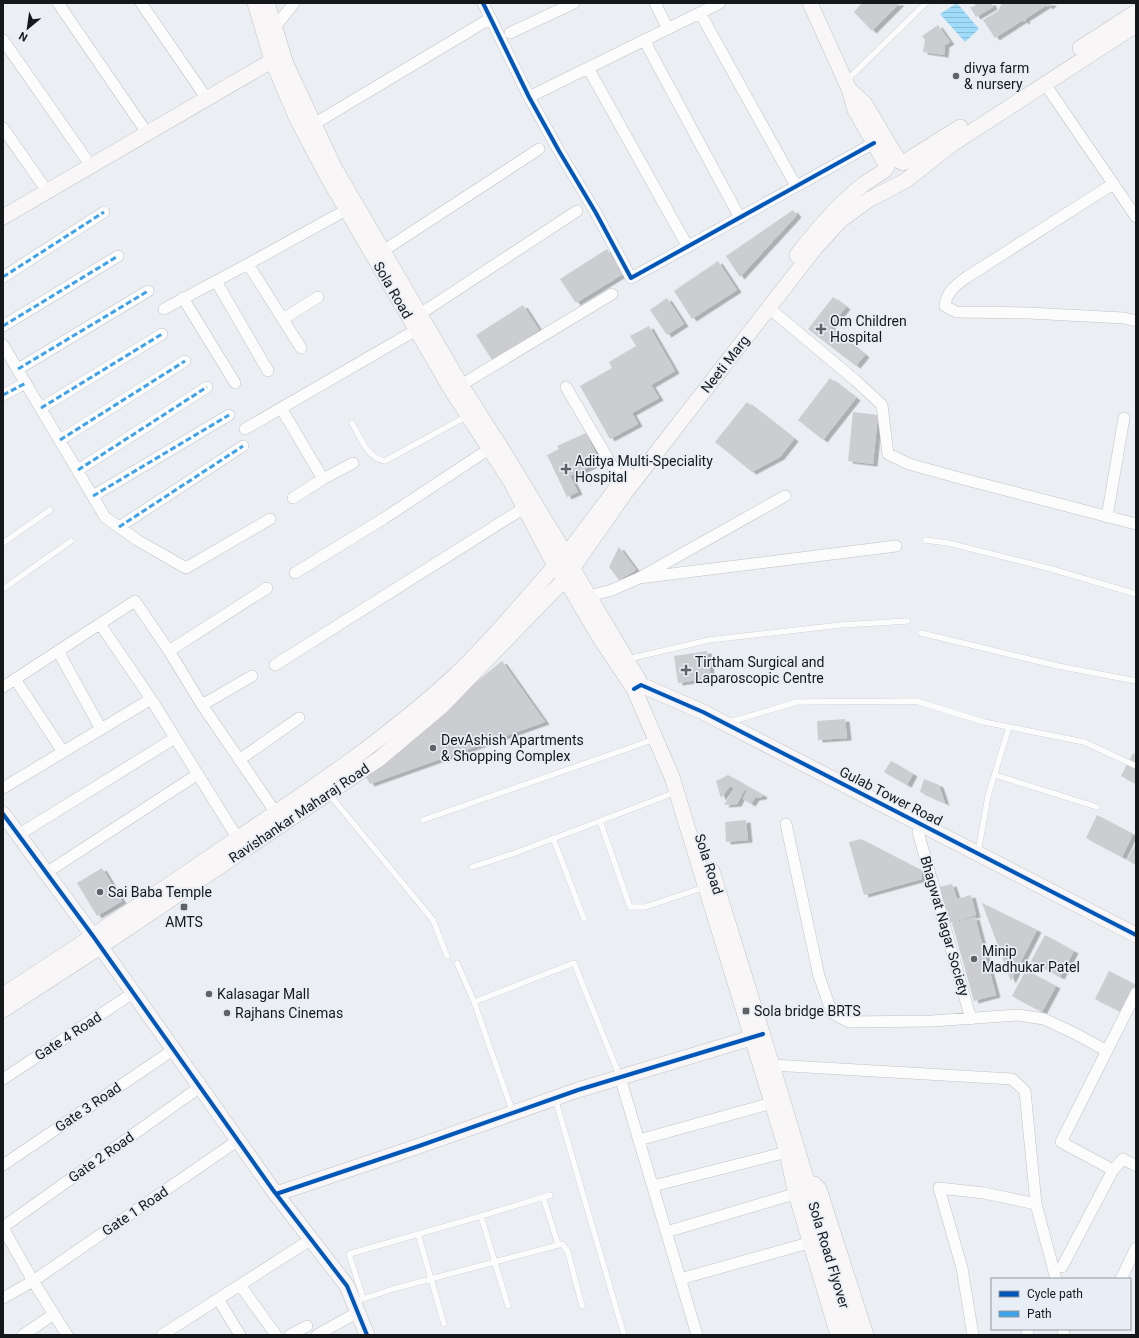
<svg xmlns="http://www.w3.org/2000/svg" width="1139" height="1338" font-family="Roboto,sans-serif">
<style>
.water{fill:url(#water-rules)}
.building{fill:#cbcdd0;filter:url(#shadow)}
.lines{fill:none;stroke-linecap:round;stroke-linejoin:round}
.lane-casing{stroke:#c1c3c6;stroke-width:6}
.street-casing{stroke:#c1c3c6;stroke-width:12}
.secondary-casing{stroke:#c1c3c6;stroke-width:16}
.lane{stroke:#fcfcfd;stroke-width:5.5}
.street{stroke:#fcfcfd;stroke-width:11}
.secondary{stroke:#f9f6f7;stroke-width:15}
.quiet{stroke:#3da2ea;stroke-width:3;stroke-dasharray:6 3;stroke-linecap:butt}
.cycleway-casing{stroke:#e8eef5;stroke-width:6}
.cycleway{stroke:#0057b8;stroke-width:4}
.poi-dot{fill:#606366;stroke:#e8eef5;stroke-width:1.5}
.labels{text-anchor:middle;stroke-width:3.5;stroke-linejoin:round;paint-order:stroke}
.poi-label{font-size:14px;fill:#15181a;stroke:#e8eef5;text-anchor:start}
.street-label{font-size:14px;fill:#15181a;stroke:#e8eef5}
</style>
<defs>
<pattern id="water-rules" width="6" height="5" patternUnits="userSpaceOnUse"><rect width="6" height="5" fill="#9fdcf9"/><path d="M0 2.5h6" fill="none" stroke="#88bcd5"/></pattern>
<filter id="shadow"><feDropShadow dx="4.5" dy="2.5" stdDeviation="0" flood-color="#0004"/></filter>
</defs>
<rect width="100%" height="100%" fill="#ebeef2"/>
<!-- water -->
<path class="water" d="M957,3L979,29L965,42L940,14Z"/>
<!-- building -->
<path class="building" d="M862,3H900L872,31L854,12Z
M973,3H991L993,7L976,17L970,7L976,6Z
M1002,3H1051L1052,4L1048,7L1047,5L1025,19L1026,20L1024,22L1023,20L995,38L983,20L998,11Z
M938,25L950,42L945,45L944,55L923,52L925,40L922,36Z
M793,210L797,215L740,277L726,256Z
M607,249L623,274L576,303L560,279Z
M718,261L737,290L692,319L674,291Z
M833,297L846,307L830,327L865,355L856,366L808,329Z
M667,298L684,324L667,335L650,310Z
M523,305L539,330L492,360L476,335Z
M649,326L675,371L651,385L659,398L632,413L638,424L610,439L580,386L612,368L609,362L636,346L630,336Z
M830,378L856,398L823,440L798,420Z
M747,402L794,439L780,457L752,472L715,442Z
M853,412L878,415L873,464L848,461Z
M586,433L600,462L570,476L578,492L567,497L547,455L559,449L557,446Z
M619,547L636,570L619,580L609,567Z
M707,651L711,678L678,683L674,656Z
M502,661L545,722L370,784L364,774Z
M845,719L847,738L818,740L817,721Z
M1133,753L1136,755V784L1121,776Z
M891,761L913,774L907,785L884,772Z
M728,775L763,795L762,797L755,798L751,804L743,799L747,790L745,789L737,804L724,805L734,788L730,786L721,798L716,781Z
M924,779L939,785L945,803L920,792Z
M1097,815L1133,834L1122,857L1086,838Z
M746,820L748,840L726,842L725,822Z
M861,839L921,870L922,879L864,895L849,842Z
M1136,843V865L1127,860Z
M102,868L122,901L97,916L77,883Z
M952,884L957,899L971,895L976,915L949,923L939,887Z
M982,903L1037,930L1011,981Z
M975,917L996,995L974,1001L952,923Z
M1045,935L1074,951L1060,977L1031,961Z
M1026,970L1056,986L1042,1012L1012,996Z
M1109,971L1136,985L1122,1012L1095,999Z"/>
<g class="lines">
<defs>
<path id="lane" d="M846,81L926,3
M352,423C360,437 367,458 385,461L467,416
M925,540L948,543L1048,568L1136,594
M3,543L50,510
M3,589L71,541
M921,633L1058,666L1136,681
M628,659L709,640L841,625L908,621
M730,722L797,702L916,701L984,722L1084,742L1136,766
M995,775L1097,807
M676,792L600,821L630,907H645L705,887
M329,794L433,920L447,956
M423,820L655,739
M553,838L584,919
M978,853L988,796L1009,727
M472,867L515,853L600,821
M457,963L474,1002L513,1113
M474,1002L574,963L620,1077
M555,1098L624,1335
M543,1197L558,1244
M481,1216L508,1306
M418,1234L444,1324
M363,1298L349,1254L481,1216L550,1195
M354,1302L393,1289L562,1244L568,1252L582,1306"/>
<path id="street" d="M58,3L147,133
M141,3L207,99
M483,3L529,97L559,151L596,213L631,278L874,143
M655,3L668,29
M700,13L796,186
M275,27L294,3
M510,33L574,3
M3,40L91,166
M644,40L740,218
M588,68L688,247
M1045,84L1136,217
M529,97L720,3
M314,124L491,18
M3,128L47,191
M1113,184L967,277C957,284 946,292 945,306L956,312L1028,313L1124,318L1136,321
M383,251L539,149
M248,264L346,210
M3,277L104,212
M216,281L268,371
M183,298L235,383
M769,308L855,380L882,405L888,454L909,464L963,479L1136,524
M164,309L248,264L301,348
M420,314L577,211
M283,319L318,297
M3,326L118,256
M3,345L105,517L137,540L186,568L270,519
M18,369L148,291
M461,385L612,294
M566,387L621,481
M3,395L26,383
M41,408L162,334
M281,408L323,479L353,463
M245,429L416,330
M60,440L185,361
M78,470L207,387
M93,496L229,415
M293,498L323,479
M1107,517L1124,418
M119,527L243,446
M295,573L383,519L489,449
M639,578L896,546
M589,596L612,590L639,578L785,496
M100,624L151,699L238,839
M58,651L101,729
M169,651L267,588
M275,665L524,508
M252,676L202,705L276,813
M15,679L63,752
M3,687L135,601L169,651L202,705
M239,760L299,718
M3,788L151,699
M786,824L819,976L832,1013L849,1022L932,1021L1018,1015L1044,1019L1076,1034L1107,1051
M918,832L971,1019
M18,835L175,738
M46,873L198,774
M1136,993L1061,1142L1113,1170L1123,1159L1136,1166
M772,1065L1012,1079L1025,1091L1036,1204L1056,1279
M620,1077L697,1335
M3,1079L133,993
M639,1140L772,1103
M3,1165L173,1050
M653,1186L787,1152
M3,1227L200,1087
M3,1228L33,1281L67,1335
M666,1232L791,1195
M1062,1267L1113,1170
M680,1279L805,1244
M1121,1279L1136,1248
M240,1285L276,1335
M3,1298L33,1281L237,1141
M218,1299L240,1335
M1027,1329L1028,1335
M1063,1329L1064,1335
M23,1335L54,1314
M162,1335L310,1240
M290,1335L307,1326
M317,1335L358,1312
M973,1335L962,1268L939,1188L984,1193L1036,1204"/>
<path id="secondary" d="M255,3L272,60L297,119L327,176L452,391L511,482L555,566L565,579L600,638L634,689L672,777L772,1103L787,1152L795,1191L838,1335
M267,3L286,64L334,167L461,385L505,454L566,555L573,569L640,682
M810,3L849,89L855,110L874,143L887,167
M1080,48L1136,12
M849,89L865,104L899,161
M903,163L960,127
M905,181L951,145L1136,25
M3,217L280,56
M797,255C817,229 838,204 864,184C871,179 878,175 885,170
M634,689L641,685L703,712L1136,935
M3,814L93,936L273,1190L347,1286L367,1335
M712,871L772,1065L853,1335
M3,995C80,945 156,894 232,842C307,792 383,741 450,680C488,645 521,604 555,566L566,555L627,474
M3,1010L100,947L379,759L441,707L565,579L625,493L816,247L841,220L870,199L901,183
M814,1184L819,1189L866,1335
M276,1194L419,1146L578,1090L761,1035"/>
</defs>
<!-- lane casing -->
<use href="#lane" class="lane-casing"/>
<!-- street casing -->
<use href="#street" class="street-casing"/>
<!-- secondary casing -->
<use href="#secondary" class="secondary-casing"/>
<!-- lane -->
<use href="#lane" class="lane"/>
<!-- street -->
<use href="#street" class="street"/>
<!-- secondary -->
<use href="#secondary" class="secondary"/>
<!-- quiet -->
<path class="quiet" d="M3,277L104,212
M3,326L118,256
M18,369L148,291
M3,395L26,383
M41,408L162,334
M60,440L185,361
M78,470L207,387
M93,496L229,415
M119,527L243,446"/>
<defs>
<path id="cycleway" d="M483,3L529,97L559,151L596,213L631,278L874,143
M634,689L641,685L703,712L1136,935
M3,814L93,936L273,1190L347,1286L367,1335
M276,1194L419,1146L578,1090L763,1034"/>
</defs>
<!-- cycleway casing -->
<use href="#cycleway" class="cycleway-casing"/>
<!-- cycleway -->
<use href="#cycleway" class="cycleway"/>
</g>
<!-- markers -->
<g class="poi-dot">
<circle cx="956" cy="76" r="4"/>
<path d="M819 323h4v4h4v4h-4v4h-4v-4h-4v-4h4z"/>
<path d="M564 463h4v4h4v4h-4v4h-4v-4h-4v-4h4z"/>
<path d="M684 664h4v4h4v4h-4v4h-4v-4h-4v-4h4z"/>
<circle cx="433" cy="748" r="4"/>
<circle cx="100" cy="892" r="4"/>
<rect x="180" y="903" width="8" height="8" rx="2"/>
<circle cx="974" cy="959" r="4"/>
<circle cx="209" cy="994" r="4"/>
<rect x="742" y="1007" width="8" height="8" rx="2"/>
<circle cx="227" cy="1013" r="4"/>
</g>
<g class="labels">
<!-- poi labels -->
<g class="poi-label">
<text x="964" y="73">divya farm<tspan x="964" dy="16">&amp; nursery</tspan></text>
<text x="830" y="326">Om Children<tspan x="830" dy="16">Hospital</tspan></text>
<text x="575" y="466">Aditya Multi-Speciality<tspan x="575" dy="16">Hospital</tspan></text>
<text x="695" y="667">Tirtham Surgical and<tspan x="695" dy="16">Laparoscopic Centre</tspan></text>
<text x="441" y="745">DevAshish Apartments<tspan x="441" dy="16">&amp; Shopping Complex</tspan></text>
<text x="108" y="897">Sai Baba Temple</text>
<text x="184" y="927" text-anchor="middle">AMTS</text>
<text x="982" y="956">Minip<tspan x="982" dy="16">Madhukar Patel</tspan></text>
<text x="217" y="999">Kalasagar Mall</text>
<text x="754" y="1016">Sola bridge BRTS</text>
<text x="235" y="1018">Rajhans Cinemas</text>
</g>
<!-- street labels -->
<g class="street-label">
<text transform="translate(393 290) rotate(60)" y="5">Sola Road</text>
<text transform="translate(725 364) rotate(-52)" y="5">Neeti Marg</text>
<text transform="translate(891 796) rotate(27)" y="5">Gulab Tower Road</text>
<text transform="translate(299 813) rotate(-34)" y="5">Ravishankar Maharaj Road</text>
<text transform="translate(709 864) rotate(72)" y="5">Sola Road</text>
<text transform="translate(945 926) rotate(74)" y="5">Bhagwat Nagar Society</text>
<text transform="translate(68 1036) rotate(-33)" y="5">Gate 4 Road</text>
<text transform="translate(88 1107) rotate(-34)" y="5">Gate 3 Road</text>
<text transform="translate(101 1157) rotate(-35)" y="5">Gate 2 Road</text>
<text transform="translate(135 1211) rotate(-34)" y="5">Gate 1 Road</text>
<text transform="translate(829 1255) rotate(73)" y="5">Sola Road Flyover</text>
</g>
</g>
<!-- border -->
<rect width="1139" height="1338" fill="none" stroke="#15181a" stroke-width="8"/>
<!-- legend -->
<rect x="991" y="1278" width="140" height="52" fill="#e8eef5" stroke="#94989d"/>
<rect x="999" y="1291" width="20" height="6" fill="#0057b8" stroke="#94989d"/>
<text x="1027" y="1298" font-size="12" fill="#15181a">Cycle path</text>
<rect x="999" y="1311" width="20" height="6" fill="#3da2ea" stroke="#94989d"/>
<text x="1027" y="1318" font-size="12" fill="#15181a">Path</text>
<!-- north arrow -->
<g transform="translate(28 28) rotate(209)" stroke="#e8eef5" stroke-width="3" paint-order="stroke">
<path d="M0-3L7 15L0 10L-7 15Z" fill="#15181a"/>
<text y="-6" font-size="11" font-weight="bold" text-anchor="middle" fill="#15181a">N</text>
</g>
</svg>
